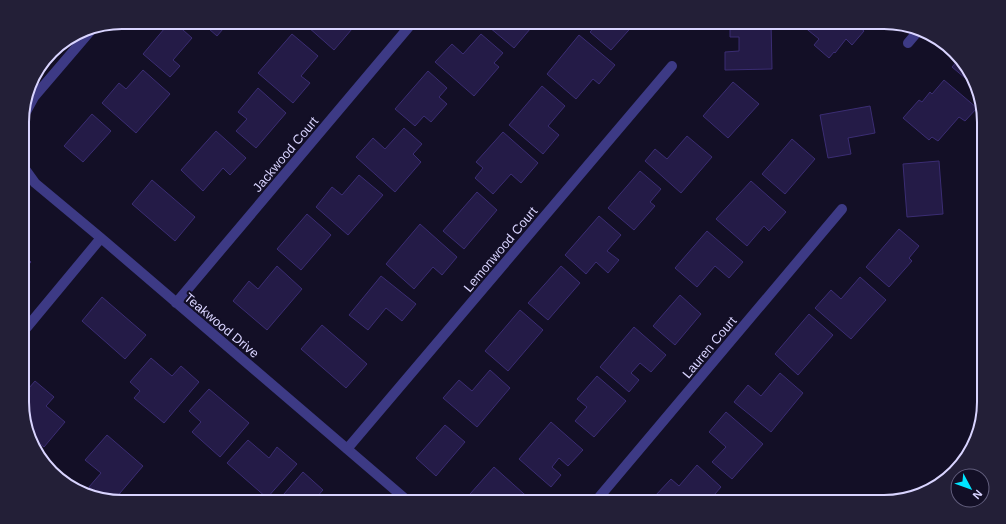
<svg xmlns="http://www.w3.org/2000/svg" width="1006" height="524" font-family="Arial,sans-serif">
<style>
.building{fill:#241b47;stroke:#3b2d73}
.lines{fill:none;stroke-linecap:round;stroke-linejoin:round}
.minor{stroke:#3d3a85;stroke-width:10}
.labels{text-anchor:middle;stroke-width:4;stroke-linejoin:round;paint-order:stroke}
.street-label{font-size:13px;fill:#d9d4ff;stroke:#130f26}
.rim{fill:none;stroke:#d9d4ff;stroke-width:2}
</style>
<rect width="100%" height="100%" fill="#130f26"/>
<!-- building -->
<path class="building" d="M170,22H174L192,38L173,60L180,66L170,77L143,54Z
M201,22H229L217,36Z
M312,22H358L334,50L308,27Z
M483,22H536L514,48Z
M599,22H636L611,50L590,32Z
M730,22H771L772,69L725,70V52L739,51V37H730Z
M798,22H853L864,31L852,45L846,39L835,53L834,52L829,58L814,45L819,39Z
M292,34L318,56L301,76L310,83L293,103L258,73Z
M481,34L503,53L494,63L499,67L474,96L435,62L452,44L463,54Z
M579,35L615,65L599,84L593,79L576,99L547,74Z
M959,59L967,66L972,81L971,83L952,67Z
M143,70L170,94L136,133L102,103L119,83L126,89Z
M428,71L447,88L439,97L447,104L431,122L424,116L415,126L395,109Z
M944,80L977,108L965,121L959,117L938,141L932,137L929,140L903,118L919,100L922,102L930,92L932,94Z
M733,82L759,104L728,138L703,116Z
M542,86L565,106L548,126L559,135L543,154L509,125Z
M258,88L286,113L256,148L236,131L247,119L238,112Z
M870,106L875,133L848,138L851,154L828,158L820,115Z
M92,114L111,131L83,162L64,146Z
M404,128L422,144L413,154L421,162L395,192L356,157L373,138L385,149Z
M216,131L246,158L230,175L223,168L203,191L181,170Z
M503,132L538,163L521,183L511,174L493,194L475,178L483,168L476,162Z
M687,136L712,157L681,193L645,161L655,149L667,159Z
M792,139L815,159L785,194L762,174Z
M939,161L943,214L907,217L903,164Z
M640,171L661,189L650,202L655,206L634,230L608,208Z
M359,175L383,195L348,235L316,207L332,187L342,195Z
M152,180L195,217L175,241L132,204Z
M751,181L786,212L769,231L764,226L747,246L716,219Z
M477,192L497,210L464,249L443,231Z
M307,214L331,235L301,270L277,249Z
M599,216L621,235L607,251L619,260L608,273L596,262L586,274L565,255Z
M420,224L457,257L442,275L433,267L414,289L386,264Z
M899,229L919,246L909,258L912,261L889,287L866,267Z
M707,231L743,262L729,278L715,266L697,287L675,268Z
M23,254L31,262L23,271Z
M277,266L302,289L267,330L233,301L249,281L258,289Z
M561,266L580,283L548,320L528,303Z
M381,276L416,304L402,321L386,308L368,330L349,315Z
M860,277L886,300L851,339L815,308L831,290L841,299Z
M680,295L701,314L675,345L653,326Z
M102,297L146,335L125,359L82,321Z
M520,310L543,330L508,371L485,351Z
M809,314L833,335L798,375L775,354Z
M322,325L367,364L346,388L301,349Z
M634,327L666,355L651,372L640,363L631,373L639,380L629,392L600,367Z
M151,358L172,376L181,366L199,382L164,423L134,398L140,391L130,382Z
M490,370L510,388L477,427L443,398L459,380L472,391Z
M780,373L803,393L771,432L734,402L748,385L761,396Z
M597,376L626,401L594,437L575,421L587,407L577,399Z
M35,381L54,397L46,406L65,422L44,447L31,436L23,415V395Z
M209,389L249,423L220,457L192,432L201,422L189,411Z
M726,412L763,444L732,479L712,462L726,447L709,432Z
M551,422L583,450L568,466L559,458L552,467L561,475L551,487L519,459Z
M445,425L465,442L436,476L416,458Z
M107,435L143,466L114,500L101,497L89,487L101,473L85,460Z
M248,440L269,458L277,447L297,464L267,498L227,463Z
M697,465L721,487L708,502H660L654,497L671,479L679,486Z
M494,467L533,502H479L470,494Z
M303,472L323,490L314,500L316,502H277Z
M141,495L149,502H135Z"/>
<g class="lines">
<!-- minor -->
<path class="minor" d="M908,43L919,30
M22,119L34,97L93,28
M22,165L35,183L101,238L409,502
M176,303L413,22
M23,332L101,238
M347,449L672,66
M595,502L842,209"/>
</g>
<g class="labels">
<!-- street labels -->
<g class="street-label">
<text transform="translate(285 154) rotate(-50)" y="5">Jackwood Court</text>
<text transform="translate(500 249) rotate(-50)" y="5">Lemonwood Court</text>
<text transform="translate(222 325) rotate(40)" y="5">Teakwood Drive</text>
<text transform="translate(709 347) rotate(-50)" y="5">Lauren Court</text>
</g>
</g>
<!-- crop -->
<path d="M0 0H1006V524H0ZM122 29H884A93 93 0 0 1 977 122V402A93 93 0 0 1 884 495H122A93 93 0 0 1 29 402V122A93 93 0 0 1 122 29Z" fill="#231f37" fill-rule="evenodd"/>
<path class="rim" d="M122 29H884A93 93 0 0 1 977 122V402A93 93 0 0 1 884 495H122A93 93 0 0 1 29 402V122A93 93 0 0 1 122 29Z"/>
<!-- north arrow -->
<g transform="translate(970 488) rotate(131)"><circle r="19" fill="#130f26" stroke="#625e7d"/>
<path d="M0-3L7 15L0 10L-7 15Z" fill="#00e5ff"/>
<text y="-6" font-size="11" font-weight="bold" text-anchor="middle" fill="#d9d4ff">N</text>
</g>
</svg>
